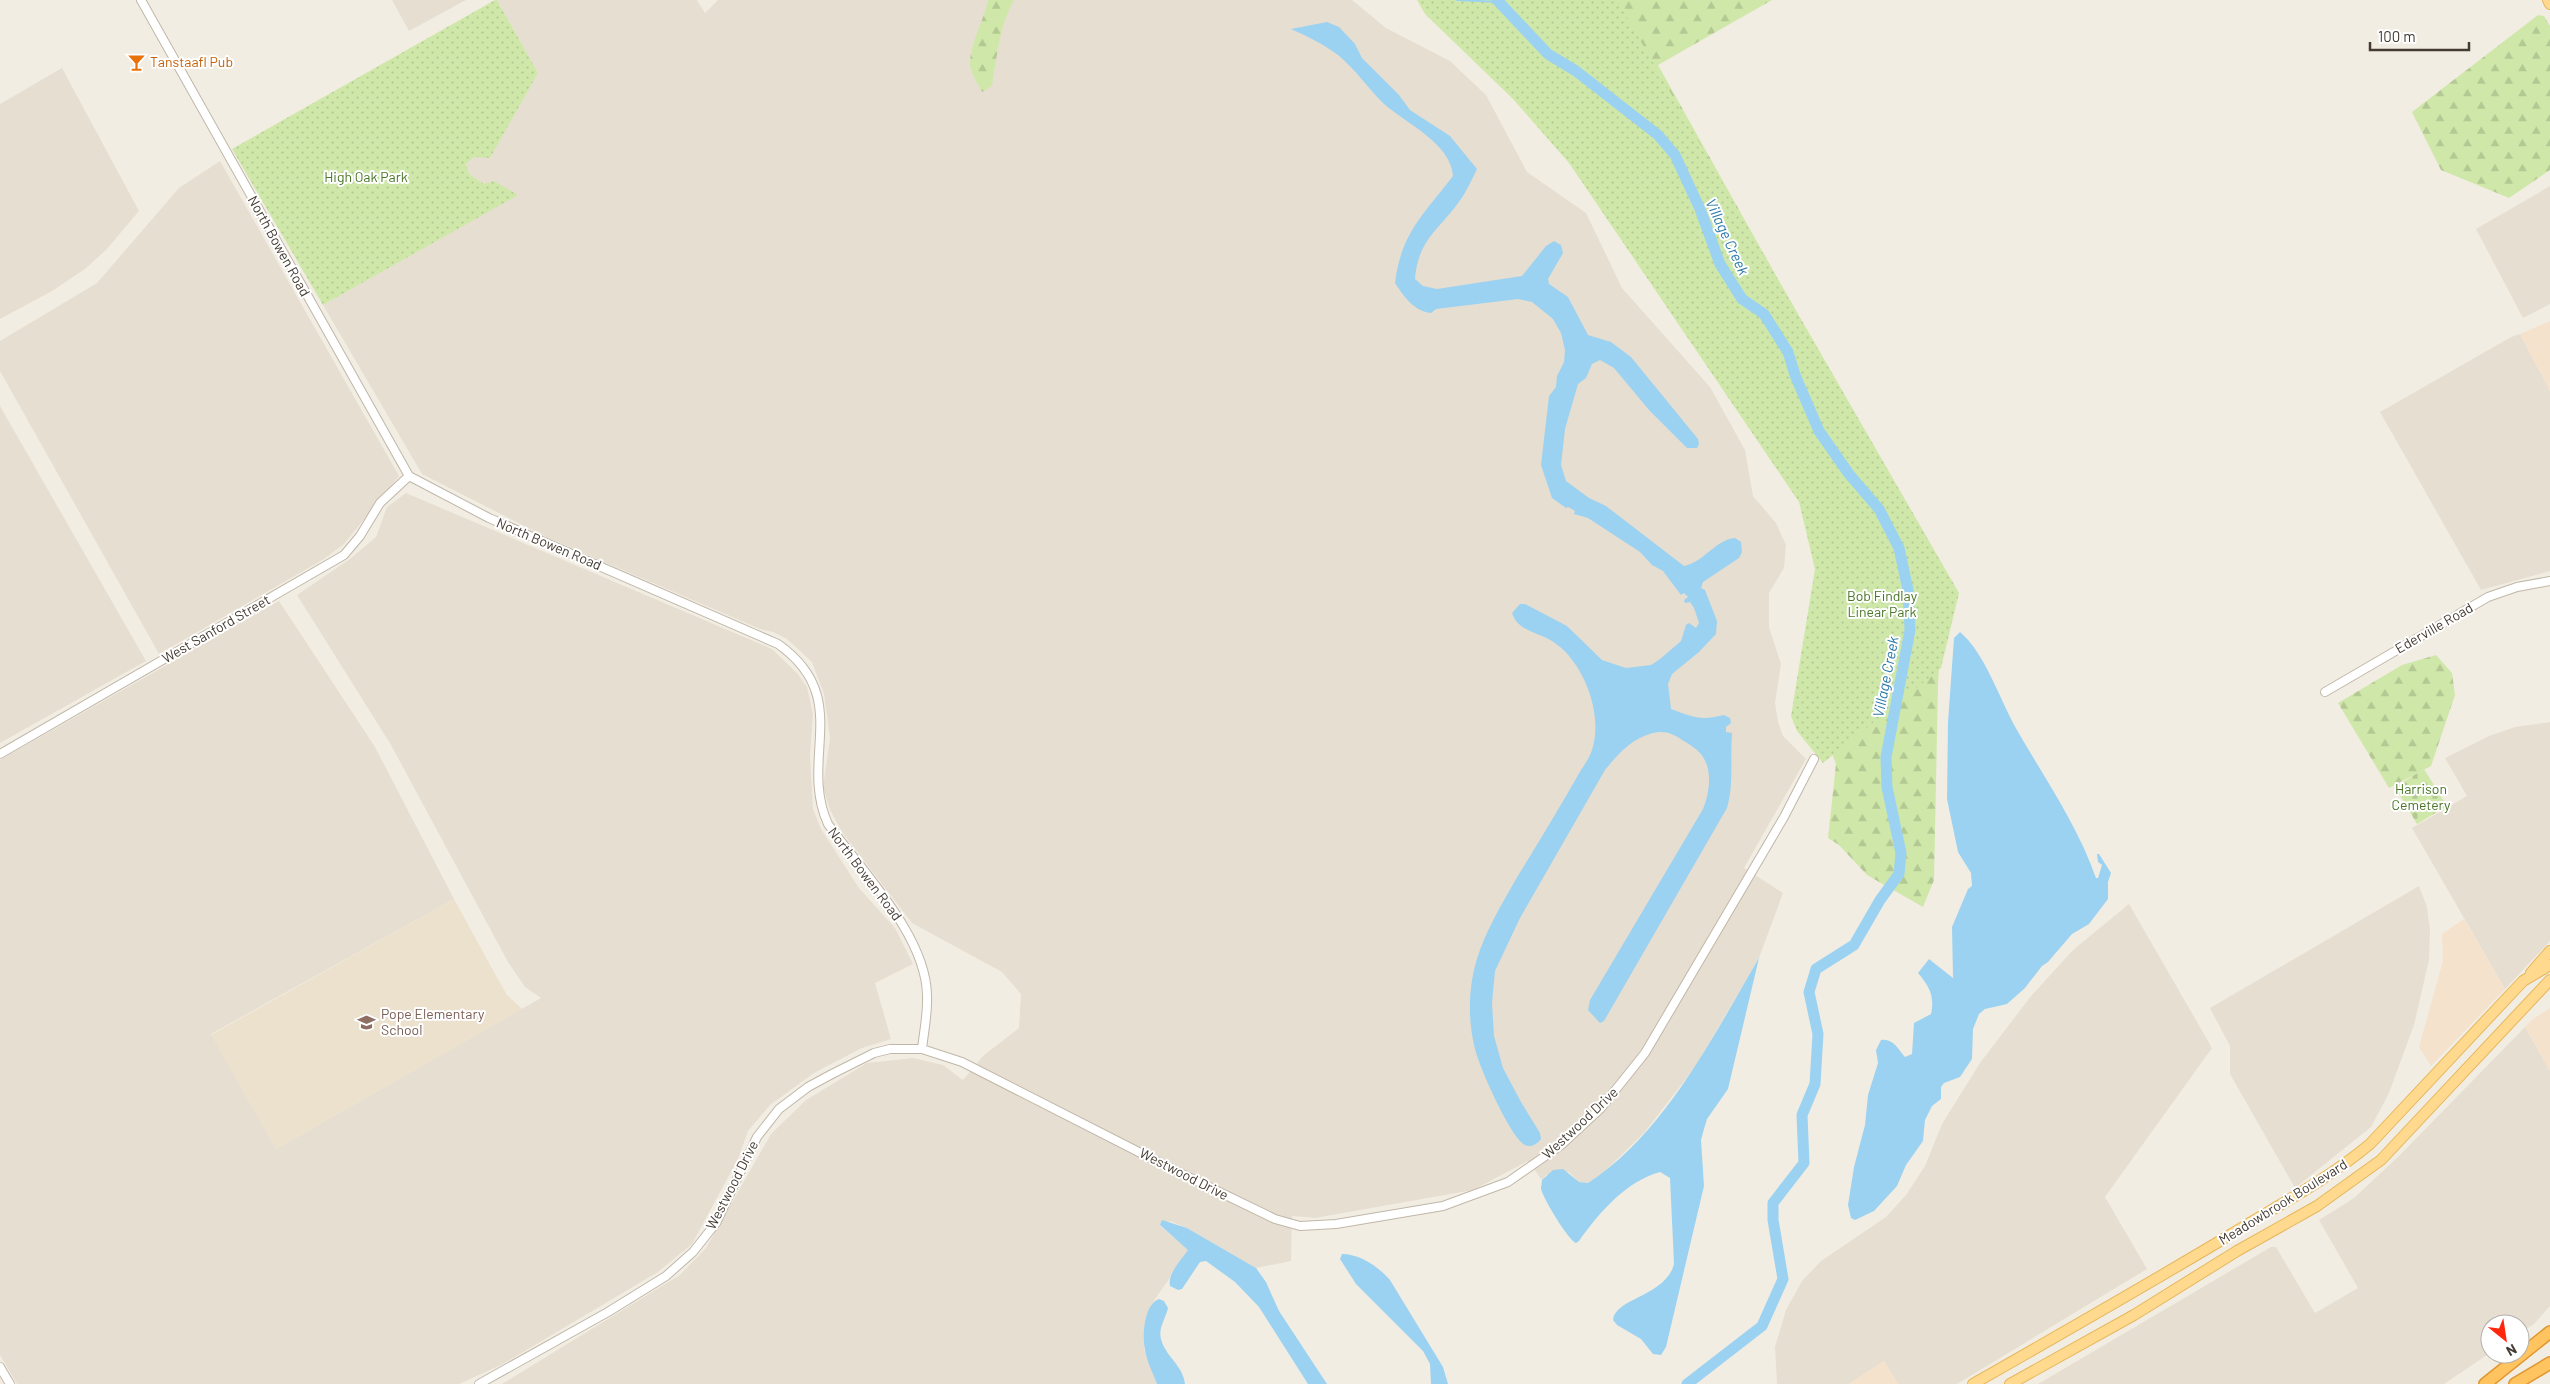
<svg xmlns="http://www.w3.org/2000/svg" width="2550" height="1384" font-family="Barlow,sans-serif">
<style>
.residential{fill:#e6ded0}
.commercial{fill:#f5e2cc}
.education{fill:#ece1cc}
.forest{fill:url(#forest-firs)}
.cemetery{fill:url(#cemetery-stones)}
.park{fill:url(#park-dots)}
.water{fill:#9cd2f1}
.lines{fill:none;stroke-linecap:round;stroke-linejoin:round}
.stream{stroke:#9cd2f1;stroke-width:2}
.river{stroke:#9cd2f1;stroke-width:11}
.minor-casing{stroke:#c0b7a8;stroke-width:10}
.major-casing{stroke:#e6b65c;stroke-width:12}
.highway-casing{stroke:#e1962e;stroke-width:14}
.minor{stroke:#fff;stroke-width:8}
.major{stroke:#ffda8e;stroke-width:10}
.highway{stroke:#ffc360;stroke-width:11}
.labels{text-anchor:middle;stroke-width:4;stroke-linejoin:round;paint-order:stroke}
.food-label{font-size:14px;fill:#c56008;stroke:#fff;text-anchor:start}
.park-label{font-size:14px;fill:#487625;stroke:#fff}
.street-label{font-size:14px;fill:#443c33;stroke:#fff}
.education-label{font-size:14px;fill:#785e54;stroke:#fff;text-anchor:start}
.water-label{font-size:15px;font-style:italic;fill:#2979a9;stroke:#fff}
</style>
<defs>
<pattern id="forest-firs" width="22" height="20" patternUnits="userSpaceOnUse" patternTransform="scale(1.25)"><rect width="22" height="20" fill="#cfe8a9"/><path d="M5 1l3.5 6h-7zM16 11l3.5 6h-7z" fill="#b3c892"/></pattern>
<pattern id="cemetery-stones" width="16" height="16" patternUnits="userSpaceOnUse" patternTransform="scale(1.25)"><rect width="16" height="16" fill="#cfe8a9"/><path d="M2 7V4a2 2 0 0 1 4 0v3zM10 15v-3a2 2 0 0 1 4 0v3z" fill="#b3c892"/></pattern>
<pattern id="park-dots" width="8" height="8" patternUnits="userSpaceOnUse" patternTransform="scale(1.25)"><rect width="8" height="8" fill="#cfe8a9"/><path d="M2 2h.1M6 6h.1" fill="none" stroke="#b3c892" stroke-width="1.8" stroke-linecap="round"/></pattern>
</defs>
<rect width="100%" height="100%" fill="#f2ede3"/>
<!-- residential -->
<path class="residential" d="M392,0H466L409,31Z
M497,0H697L705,13L718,0H988L984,20L973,46L992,86L999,40L1006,13L1014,0H1352L1386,28L1450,61L1486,95L1527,172L1586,213L1622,288L1710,387L1745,450L1753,496L1776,523L1786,545L1784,568L1769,593V627L1781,664L1775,703L1778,722L1783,736L1806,759L1744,868L1783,893L1759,958L1695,1067L1644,1133L1606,1170L1588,1183L1579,1182L1569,1172L1546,1175L1542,1180L1528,1161L1473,1190L1315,1218L1292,1216L1291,1261L1256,1268L1187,1228L1170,1221L1160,1226L1189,1250L1151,1305L1144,1349L1157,1384H502L680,1275L706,1248L771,1134L806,1100L867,1063L913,1058L943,1065L963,1080L983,1056L1019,1028L1021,994L1002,972L912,923L842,832L830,810L823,787L830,738L824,694L812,662L787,639L773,632L760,629L546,537L422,474L323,305L517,195L484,184L469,174L466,164L474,157H490L538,73Z
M62,68L139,211L106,250L85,269L52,291L0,319V104Z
M220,161L399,476L344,544L324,559L159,654L0,371V341L97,283L179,188Z
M2550,186V304L2523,318L2476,229Z
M2520,334L2550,391V571L2481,590L2380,412L2511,337Z
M0,406L146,661L0,743Z
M406,493L772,649L797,673L807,687L813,714L810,756L813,809L821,829L859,888L895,928L913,964L875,983L891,1039L862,1048L814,1073L770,1105L748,1131L738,1159L692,1244L658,1272L503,1364L459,1384H17L0,1355V760L279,601L375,747L454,899L211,1034L276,1149L541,998L525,987L508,962L391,745L297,595L350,559L376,537L387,507Z
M2550,722V941L2505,989L2412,828L2467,796L2445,758L2489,736L2515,727Z
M2419,886L2427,907L2430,930L2429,960L2414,1025L2389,1093L2371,1127L2295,1188L2230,1074V1046L2210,1008Z
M2129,904L2212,1048L2105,1197L2147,1269L1957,1384H1898L1884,1361L1849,1384H1777L1775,1347L1786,1310L1802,1281L1821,1261L1886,1217L1906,1195L1925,1166L1942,1124L1980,1063L2031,996L2073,950Z
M2525,1027L2550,1071V1306L2534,1324L2520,1333V1324H2490V1353L2444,1384H2038L2271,1247H2276L2315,1313L2358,1288L2319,1220L2354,1198L2400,1155Z"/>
<!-- commercial -->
<path class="commercial" d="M2550,321V391L2520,334Z
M2464,919L2505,989L2431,1066L2419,1047L2443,961L2442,934Z
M2550,1008V1071L2525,1027L2533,1019Z
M1884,1361L1898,1384H1849Z"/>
<!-- education -->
<path class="education" d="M454,899L499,981L507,995L522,1009L276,1149L211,1035Z"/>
<!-- forest -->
<path class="forest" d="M988,0H1014C999,27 997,57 992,86L982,92C978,84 970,72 970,64C970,42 984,21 988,0Z
M1482,0H1772L1658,65L1944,576L1938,685L1934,880L1923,907L1867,875L1839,845L1828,838L1836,764L1826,738L1835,557Z
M2538,15L2544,16L2550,26V170L2509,198L2441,170L2412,112Z
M2436,655L2452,673L2455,695L2431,766L2389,788L2338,703L2402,665Z"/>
<!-- cemetery -->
<path class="cemetery" d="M2424,769L2447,806L2417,824L2395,787Z"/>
<!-- park -->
<path class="park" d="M495,0H497L538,73L490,158L474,157L466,164L469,174L484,184L494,181L518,195L323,305L232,149Z
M1417,0H1617L1959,593L1941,668L1823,763L1797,731L1791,716L1815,569L1799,502L1569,163L1513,99L1425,14Z"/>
<!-- water -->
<path class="water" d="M1327,22L1339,27L1355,44L1362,58L1399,95L1410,110L1450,136L1477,169C1471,181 1466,193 1458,203C1438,231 1418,240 1415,279L1423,286L1437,289L1522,276L1546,246L1554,241L1561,245L1563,253L1548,279L1549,284L1568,297L1588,335L1611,342L1631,357L1698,439L1699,444L1697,448H1687L1649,410L1614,368L1600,360L1592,364L1586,378L1578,384L1565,429L1561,465L1566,481L1589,498L1606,506L1684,566C1704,562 1715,540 1735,538L1741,542L1742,552L1739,558L1703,582L1701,588L1705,590L1717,621L1716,634L1699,652L1672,674L1668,684L1671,709C1694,717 1699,721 1724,715L1730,718L1731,723L1726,727V732L1732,733C1730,759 1734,784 1727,808L1604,1021L1600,1023L1588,1010L1590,1000L1703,809C1709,794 1713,772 1703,757C1699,750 1689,744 1682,740C1674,734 1664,730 1653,733C1631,739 1619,753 1605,770L1520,918L1495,971L1492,1003L1494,1036L1503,1068L1521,1102L1540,1133L1541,1139C1537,1144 1531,1148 1525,1145C1510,1137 1479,1066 1475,1049C1468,1021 1468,990 1476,962C1485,931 1503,902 1519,874C1540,840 1561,805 1581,770C1585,764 1590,757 1592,750C1604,714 1583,660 1552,641C1537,632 1518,631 1512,613L1520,604H1525L1567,626L1602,660L1626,668L1651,665L1660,659L1681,641L1686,625L1689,623L1696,628L1699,623L1694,608L1690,602L1685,603L1684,600L1688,597L1684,593L1681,595L1663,571L1652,565L1640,552L1588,518L1574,514L1575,511L1568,507L1566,508L1552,498L1541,465L1549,396L1556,387L1557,376L1564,362L1565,350L1561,333L1553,319L1532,302L1518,299L1436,309L1431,313C1414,311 1404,297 1395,283C1401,233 1424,214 1453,176C1451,143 1405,123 1383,103C1367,87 1355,69 1338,55C1323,44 1307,36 1291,29Z
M1960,632C1986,654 2000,701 2017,730C2045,779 2077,824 2096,878H2098L2102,865L2098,862L2097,854H2099L2111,873L2108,882V899L2089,924L2072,934L2048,962L2042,966L2025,988L2007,1004L1985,1009L1979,1014L1973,1029L1972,1059L1960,1077L1944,1083L1941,1087V1099L1932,1106L1925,1120L1923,1141L1906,1165L1897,1186L1874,1211L1855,1220L1851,1218L1848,1205L1854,1167L1865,1125L1868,1095L1878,1063L1876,1050L1881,1040C1893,1038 1898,1049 1905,1057L1912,1054L1914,1023L1931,1014C1935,996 1929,986 1918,973L1929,959L1953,978L1952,927L1968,889L1972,886L1971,873L1958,852L1947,799L1948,722L1954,638Z
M1759,958L1728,1089L1707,1119L1704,1129L1701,1140L1704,1186L1666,1347L1661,1355L1653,1354L1641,1339L1617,1325L1613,1320C1615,1298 1666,1296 1674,1264L1670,1178L1660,1172C1626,1181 1598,1214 1579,1241L1576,1243C1568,1240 1543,1198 1541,1189C1541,1188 1542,1181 1542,1180L1553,1170L1563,1169L1579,1182L1588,1183C1665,1133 1713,1036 1759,958Z
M1162,1220L1187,1228L1256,1268L1266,1282L1279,1311L1327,1384H1308L1259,1307L1235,1282L1206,1261L1200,1262L1182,1289L1178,1290L1170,1286C1167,1274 1182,1259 1188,1250L1160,1225Z
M1342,1254C1360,1254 1379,1267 1390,1280L1443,1367L1448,1384H1431L1430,1364L1423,1351L1356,1284L1340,1259Z
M1159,1299L1164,1301L1168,1308C1166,1318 1158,1328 1161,1339C1165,1356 1183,1365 1185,1384H1157C1153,1373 1147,1362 1145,1350C1142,1336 1144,1304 1159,1299Z"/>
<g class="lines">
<!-- stream -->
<path class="stream" d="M1457,0L1499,2"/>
<!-- river -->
<path class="river" d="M1497,0L1548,54L1576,71L1658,135L1675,155L1700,209L1720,264L1742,299L1764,314L1788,352L1795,375L1819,431L1849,474L1879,509L1899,548L1908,590L1910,630L1886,757L1887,787L1901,853L1899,874L1880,900L1854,945L1816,969L1809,992L1818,1034L1815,1084L1802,1115L1804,1163L1773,1203V1220L1783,1279L1762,1326L1687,1384"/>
<defs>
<path id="minor" d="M141,0L409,476L489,518L778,644C854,698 798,758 828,824C862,871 926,936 927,995C928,1012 924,1031 922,1049
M2325,692L2488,597L2517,587L2550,581
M0,754L344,555L360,536L380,503L409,476
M0,1367L10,1384
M479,1384L608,1312L666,1276L693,1252L716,1223L757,1137L779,1109L808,1087L832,1074L874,1053L890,1049H922L962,1062L1176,1171L1275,1219L1300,1226L1336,1224L1443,1206L1508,1182L1561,1145L1601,1108L1645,1053L1784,817L1814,759"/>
<path id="major" d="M2548,0L2550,4
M2531,973L2550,951
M1973,1384C2059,1335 2145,1286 2230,1235C2277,1206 2327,1180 2370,1144L2523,981L2550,965
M2010,1384L2134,1315L2237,1251L2317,1206L2381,1160L2550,980"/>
<path id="highway" d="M2485,1384L2550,1332
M2515,1384L2550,1363"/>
</defs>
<!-- minor casing -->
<use href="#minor" class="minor-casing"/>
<!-- major casing -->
<use href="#major" class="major-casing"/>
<!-- highway casing -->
<use href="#highway" class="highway-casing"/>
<!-- minor -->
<use href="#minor" class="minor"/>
<!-- major -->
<use href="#major" class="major"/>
<!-- highway -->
<use href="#highway" class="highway"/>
</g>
<!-- icons -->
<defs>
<symbol id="bar-bare" viewBox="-9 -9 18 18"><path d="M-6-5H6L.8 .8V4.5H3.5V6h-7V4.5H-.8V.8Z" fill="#e8710a" stroke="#fff" stroke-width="2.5" paint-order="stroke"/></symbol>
<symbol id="school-bare" viewBox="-9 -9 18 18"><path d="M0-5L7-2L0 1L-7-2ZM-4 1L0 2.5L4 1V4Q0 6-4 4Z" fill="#8d6e63" stroke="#fff" stroke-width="2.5" paint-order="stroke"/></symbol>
</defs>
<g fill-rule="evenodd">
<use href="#bar-bare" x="124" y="50" width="25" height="25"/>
<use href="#school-bare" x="354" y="1010" width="25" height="25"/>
</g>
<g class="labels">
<!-- food labels -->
<g class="food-label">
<text x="150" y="67">Tanstaafl Pub</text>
</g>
<!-- park labels -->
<g class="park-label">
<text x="366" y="182">High Oak Park</text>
<text x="1882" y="601">Bob Findlay<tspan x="1882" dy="16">Linear Park</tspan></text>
<text x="2421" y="794">Harrison<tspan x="2421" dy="16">Cemetery</tspan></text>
</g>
<!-- street labels -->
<g class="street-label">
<text transform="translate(279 246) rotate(61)" y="5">North Bowen Road</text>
<text transform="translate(549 544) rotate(23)" y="5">North Bowen Road</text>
<text transform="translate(2434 628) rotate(-30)" y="5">Ederville Road</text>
<text transform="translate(216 629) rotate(-30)" y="5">West Sanford Street</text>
<text transform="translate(865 874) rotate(53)" y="5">North Bowen Road</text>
<text transform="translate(1580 1123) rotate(-43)" y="5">Westwood Drive</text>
<text transform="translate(1184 1174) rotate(27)" y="5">Westwood Drive</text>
<text transform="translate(732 1185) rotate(-63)" y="5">Westwood Drive</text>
<text transform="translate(2283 1202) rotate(-32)" y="5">Meadowbrook Boulevard</text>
</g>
<!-- education labels -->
<g class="education-label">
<text x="381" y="1019">Pope Elementary<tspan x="381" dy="16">School</tspan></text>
</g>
<!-- water labels -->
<g class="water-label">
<text transform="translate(1727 237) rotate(65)" y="5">Village Creek</text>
<text transform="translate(1886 677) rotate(-79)" y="5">Village Creek</text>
</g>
</g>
<!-- north arrow -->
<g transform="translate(2505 1339) rotate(150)"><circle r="24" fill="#ffffff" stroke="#b4b1ad"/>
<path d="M0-4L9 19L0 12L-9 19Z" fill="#ff260c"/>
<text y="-8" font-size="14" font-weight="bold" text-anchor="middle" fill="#443c33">N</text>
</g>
<!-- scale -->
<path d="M2370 42v8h99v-8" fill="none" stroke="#443c33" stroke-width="2.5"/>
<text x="2378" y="42" font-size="15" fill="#443c33" stroke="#ffffff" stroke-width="4" paint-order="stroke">100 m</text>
</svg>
